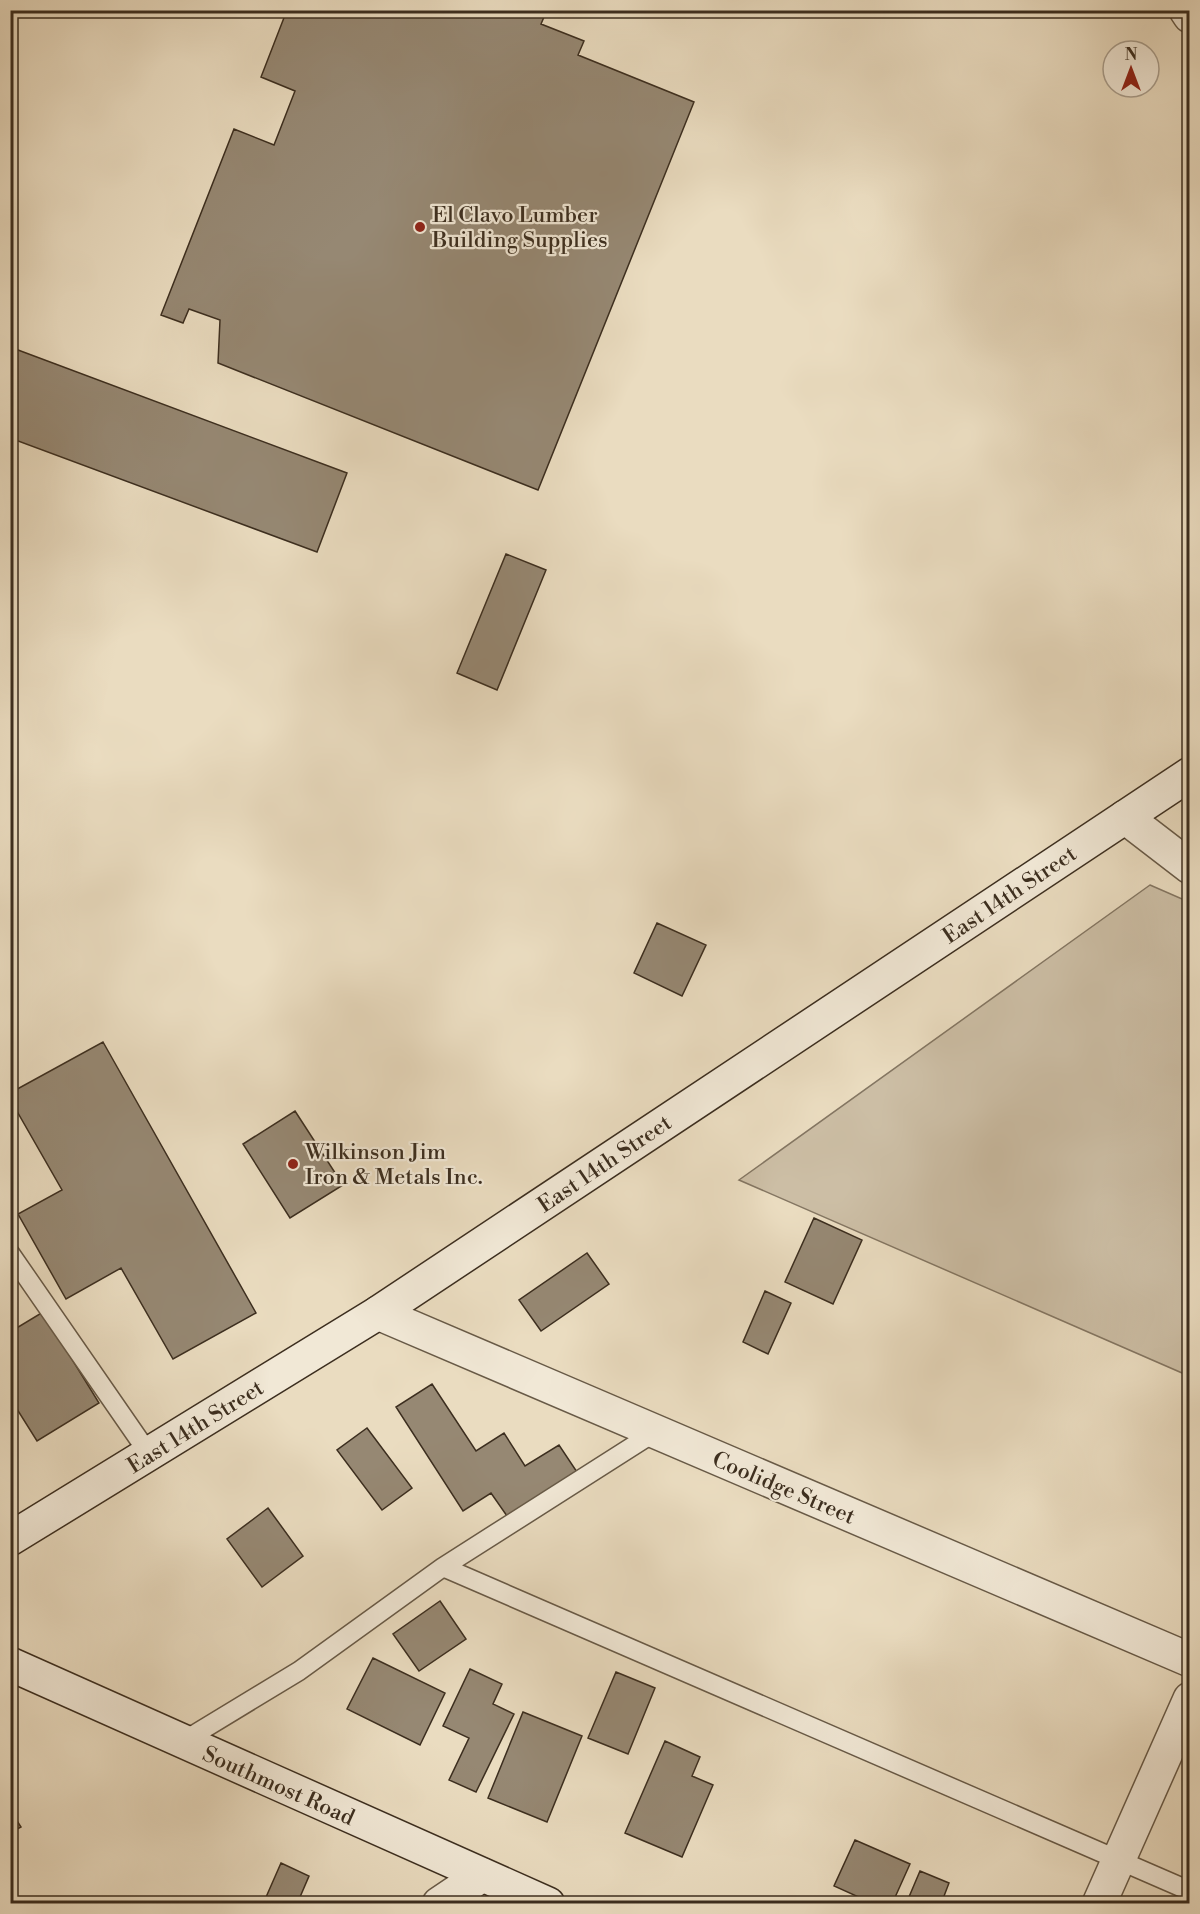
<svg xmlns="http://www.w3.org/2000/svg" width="1200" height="1914" font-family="'Libre Bodoni',serif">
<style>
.green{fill:#ccbea5;stroke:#847662;stroke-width:1.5}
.building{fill:#968873;stroke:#3c2e1f;stroke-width:1.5}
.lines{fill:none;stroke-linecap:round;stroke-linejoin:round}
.lane-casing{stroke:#685a47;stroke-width:21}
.street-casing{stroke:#685a47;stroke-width:36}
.secondary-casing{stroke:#3c2e1f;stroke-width:36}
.lane{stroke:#f1e8d6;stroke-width:18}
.street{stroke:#f1e8d6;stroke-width:33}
.secondary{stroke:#f1e8d6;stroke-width:33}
.poi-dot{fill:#8f2418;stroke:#f1e8d6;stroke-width:2}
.labels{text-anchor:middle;stroke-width:4.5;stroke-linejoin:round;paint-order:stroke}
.poi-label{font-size:22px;fill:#3c2e1f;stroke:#f1e8d6;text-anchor:start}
.street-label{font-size:22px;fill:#3c2e1f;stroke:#f1e8d6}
</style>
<rect width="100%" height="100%" fill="#eadcc0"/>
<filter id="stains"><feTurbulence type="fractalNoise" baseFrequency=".00333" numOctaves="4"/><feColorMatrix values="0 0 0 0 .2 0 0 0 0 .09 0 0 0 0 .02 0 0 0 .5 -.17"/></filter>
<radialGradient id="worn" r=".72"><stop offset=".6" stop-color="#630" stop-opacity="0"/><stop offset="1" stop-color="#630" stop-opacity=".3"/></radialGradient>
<!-- green -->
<path class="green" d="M1150,885L1189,902V1376L739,1180Z"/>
<!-- building -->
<path class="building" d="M287,10H547L541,24L584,41L578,55L694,102L538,490L218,363L220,320L189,309L183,323L161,315L234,129L274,145L295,91L261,77Z
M10,347L347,473L317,552L10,438Z
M506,554L546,570L497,690L457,673Z
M657,923L706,945L682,996L634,973Z
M103,1042L256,1313L173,1359L121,1268L66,1299L18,1214L62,1190L10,1099V1093Z
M295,1111L343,1185L290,1218L243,1144Z
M814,1218L862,1240L833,1304L785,1282Z
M587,1253L609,1284L541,1331L519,1300Z
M765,1291L791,1303L768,1354L743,1342Z
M43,1312L99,1403L37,1441L10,1398V1332Z
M432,1384L476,1451L504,1433L525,1466L559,1445L577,1472L507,1516L491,1493L463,1511L396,1407Z
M367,1428L412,1488L382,1510L337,1450Z
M268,1508L303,1556L262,1587L227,1539Z
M440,1601L466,1639L419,1671L393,1634Z
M373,1658L445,1693L420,1745L347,1709Z
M470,1669L502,1684L493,1704L514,1714L476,1792L449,1780L469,1738L443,1726Z
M616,1672L655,1688L628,1754L588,1738Z
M523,1712L582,1736L547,1822L488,1798Z
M665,1741L700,1757L692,1776L713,1785L682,1857L625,1833Z
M10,1810L21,1827L10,1833Z
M855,1840L910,1864L892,1904H874L834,1886Z
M281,1863L309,1876L297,1904H263Z
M920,1871L949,1883L941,1904H906Z"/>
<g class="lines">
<defs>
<path id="lane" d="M10,1253L149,1454
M443,1567L655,1432
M182,1742L299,1671L443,1567L1190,1891"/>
<path id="street" d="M1186,10L1190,16
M1125,817L1190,867
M378,1313L1190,1660
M439,1904L482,1875
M1099,1904L1190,1699"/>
<path id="secondary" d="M10,1539L378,1313L1190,774
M10,1664L548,1904"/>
</defs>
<!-- lane casing -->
<use href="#lane" class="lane-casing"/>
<!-- street casing -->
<use href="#street" class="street-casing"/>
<!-- secondary casing -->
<use href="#secondary" class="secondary-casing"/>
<!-- lane -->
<use href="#lane" class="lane"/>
<!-- street -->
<use href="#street" class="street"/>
<!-- secondary -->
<use href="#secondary" class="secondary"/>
</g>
<!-- markers -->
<g class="poi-dot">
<circle cx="420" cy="227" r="6"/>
<circle cx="293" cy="1164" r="6"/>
</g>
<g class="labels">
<!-- poi labels -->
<g class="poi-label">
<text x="432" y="222">El Clavo Lumber<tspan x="432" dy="25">Building Supplies</tspan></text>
<text x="305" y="1159">Wilkinson Jim<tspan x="305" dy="25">Iron &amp; Metals Inc.</tspan></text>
</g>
<!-- street labels -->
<g class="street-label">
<text transform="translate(1009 894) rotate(-34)" y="8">East 14th Street</text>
<text transform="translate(604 1163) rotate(-34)" y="8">East 14th Street</text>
<text transform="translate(195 1426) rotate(-32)" y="8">East 14th Street</text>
<text transform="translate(784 1487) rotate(23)" y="8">Coolidge Street</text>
<text transform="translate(279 1785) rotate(24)" y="8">Southmost Road</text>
</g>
</g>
<!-- margin -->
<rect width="1200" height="1914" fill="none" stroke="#eadcc0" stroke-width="36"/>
<rect x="12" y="12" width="1176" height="1890" fill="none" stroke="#3c2e1f" stroke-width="3"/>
<rect x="18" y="18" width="1164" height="1878" fill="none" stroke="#3c2e1f" stroke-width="1.5"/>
<!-- north arrow -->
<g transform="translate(1131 69)"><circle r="28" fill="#f1e8d6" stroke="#a99e8d" stroke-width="1.5"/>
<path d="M0-4.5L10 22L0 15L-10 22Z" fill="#8f2418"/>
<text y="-9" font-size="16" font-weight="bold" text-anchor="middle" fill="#3c2e1f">N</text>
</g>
<rect width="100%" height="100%" filter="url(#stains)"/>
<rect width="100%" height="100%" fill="url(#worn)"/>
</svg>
